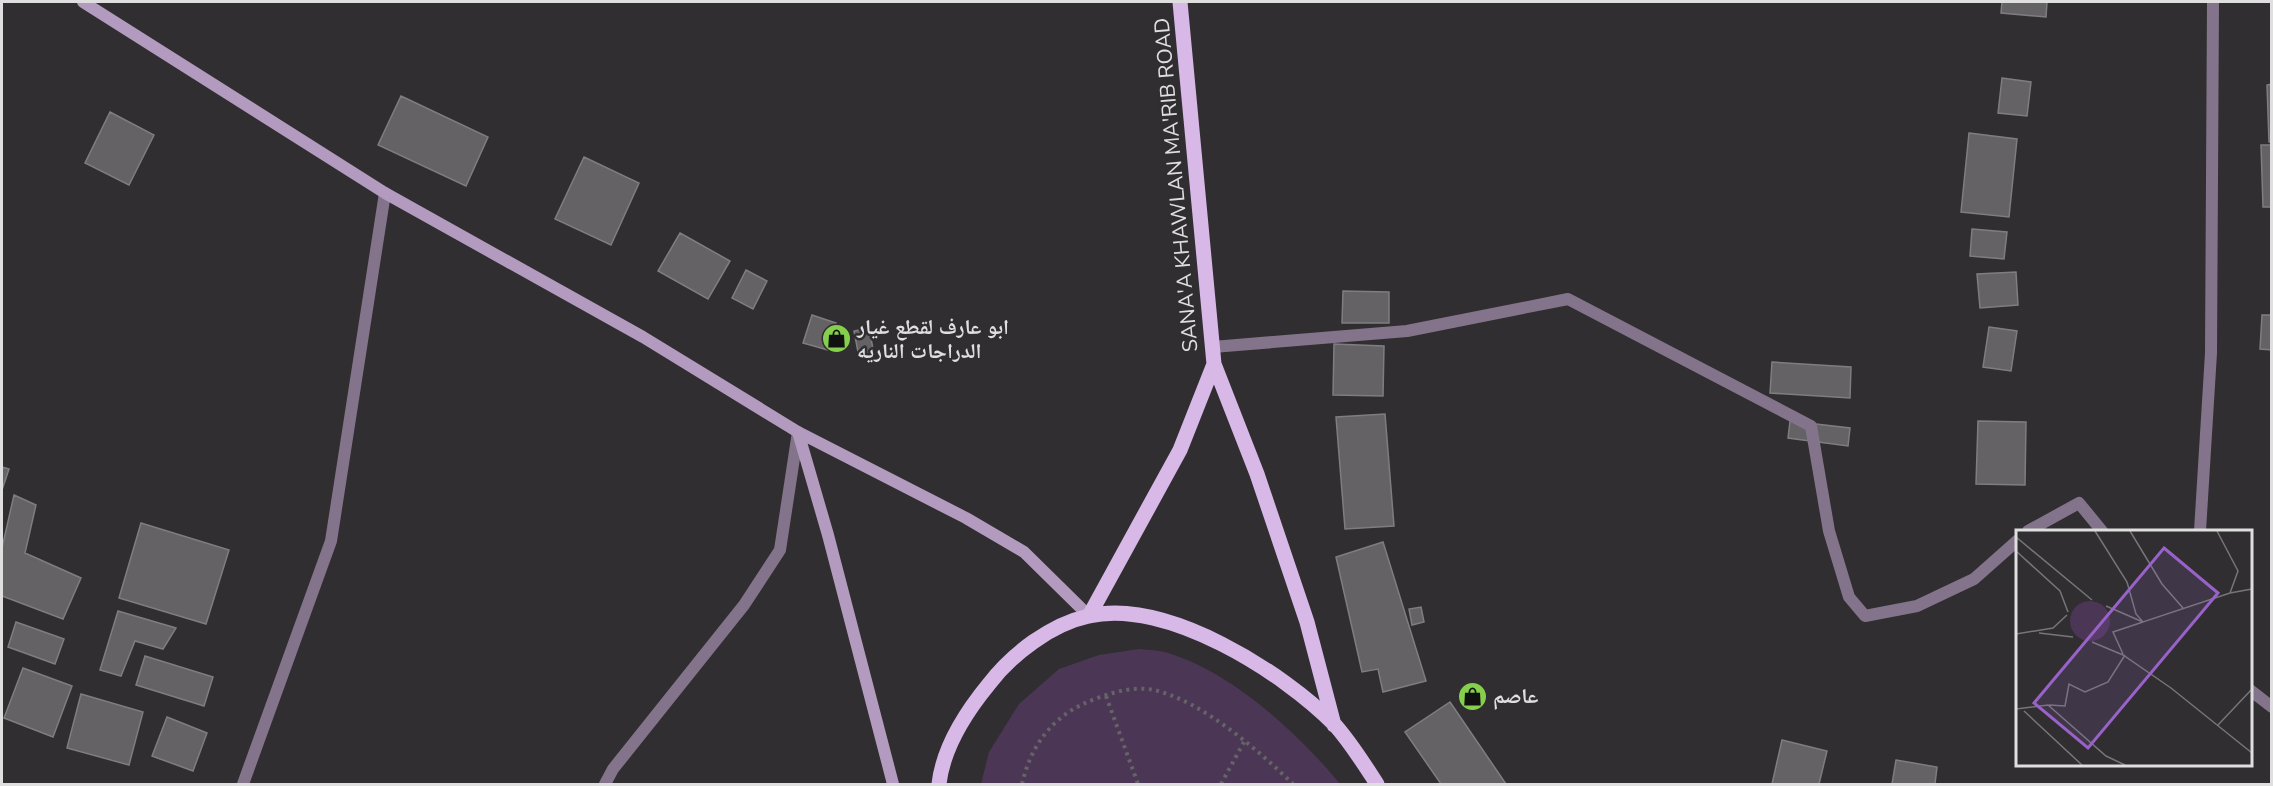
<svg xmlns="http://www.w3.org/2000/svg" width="2273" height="786" font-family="'Nunito Sans','Noto Naskh Arabic',sans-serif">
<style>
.green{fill:#4b3656}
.building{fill:#646265;stroke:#7f7d80;stroke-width:1.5}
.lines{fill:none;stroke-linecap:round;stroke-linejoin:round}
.path{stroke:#656366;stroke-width:4;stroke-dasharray:3 4.5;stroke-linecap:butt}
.street{stroke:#83748b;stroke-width:12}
.secondary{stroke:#b39bbf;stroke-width:12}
.primary{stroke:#d7b8e7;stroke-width:15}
.labels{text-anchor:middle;stroke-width:5;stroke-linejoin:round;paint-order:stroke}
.street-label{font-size:21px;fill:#e0dfe0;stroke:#302e31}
.poi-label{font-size:21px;font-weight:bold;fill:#e0dfe0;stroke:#302e31;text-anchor:start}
.inset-road{fill:none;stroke:#767577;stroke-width:1.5}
.view{fill:#9962c9;fill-opacity:0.15;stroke:#9962c9;stroke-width:3}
.inset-edge{fill:none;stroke:#e0dfe0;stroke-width:3}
</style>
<rect width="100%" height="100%" fill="#302e31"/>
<!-- green -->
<path class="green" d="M1139,649C1149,650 1161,650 1171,654C1234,674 1299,734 1340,784H981L989,752L1019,704L1059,669L1099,655Z"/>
<!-- building -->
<path class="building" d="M2002,2H2047L2046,17L2001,13Z
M2002,78L2031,82L2027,116L1998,113Z
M2272,84V142H2269L2267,85Z
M401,96L488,137L466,186L378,145Z
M110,112L154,135L129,185L85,163Z
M1969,133L2017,139L2009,217L1961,212Z
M2261,145H2272V207H2263Z
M584,157L639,183L611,245L555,219Z
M1972,229L2007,232L2004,259L1970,256Z
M680,233L730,261L708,299L658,271Z
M746,270L767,281L753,309L732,298Z
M2016,272L2018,305L1980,308L1977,274Z
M1343,291L1389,292V323H1342Z
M812,315L836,323L828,350L803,343Z
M2262,315H2272V350L2260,349Z
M1989,327L2017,331L2011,371L1983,367Z
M869,328L874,354L859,357L854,331Z
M1334,344L1384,346L1383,396L1333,395Z
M1772,362L1851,367L1850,398L1770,393Z
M1385,414L1394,526L1345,529L1336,417Z
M1790,421L1850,428L1848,446L1788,438Z
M1978,421L2026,422L2025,485L1976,484Z
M2,467L9,469L2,490Z
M14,495L36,505L25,553L81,578L63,619L2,596V548Z
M141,523L229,550L206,624L119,598Z
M1383,542L1426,681L1383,692L1378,669L1362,672L1336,557Z
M1421,607L1424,622L1412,625L1409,609Z
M118,611L176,628L163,649L135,641L121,676L100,670Z
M16,622L64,639L55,664L8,647Z
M145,656L213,677L204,706L136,685Z
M23,668L72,686L53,737L4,718Z
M81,694L143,712L129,765L67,748Z
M1450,702L1506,784H1441L1405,732Z
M167,717L207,733L193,771L152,756Z
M1782,740L1827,751L1819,784H1772Z
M1896,760L1937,767L1935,784H1892Z"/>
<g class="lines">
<!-- path -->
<path class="path" d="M1106,696L1138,784
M1022,784C1030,749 1049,720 1083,704C1103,695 1131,685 1154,690C1202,701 1258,750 1293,784
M1221,784L1244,742"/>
<!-- street -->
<path class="street" d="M1213,347L1407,331L1568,299L1811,426L1829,531L1849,597L1865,616L1917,606L1974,579L2018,540
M2028,531L2079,503L2102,531
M2200,531L2211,353L2213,2
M2250,690L2272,707
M243,784L331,541L385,193
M605,784L613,769L744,605L780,550L798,432"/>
<!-- secondary -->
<path class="secondary" d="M83,2L385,193L643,337L798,432L966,518L1024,552L1089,616
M798,432L828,535L893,784"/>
<!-- primary -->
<path class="primary" d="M1180,2L1214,364L1257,474L1307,622L1334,725
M1089,616L1180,450L1214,364
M939,784C943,748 966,712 989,684C1012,654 1051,624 1089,616C1166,598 1283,672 1335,725C1351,743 1364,764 1377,784"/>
</g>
<!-- icons -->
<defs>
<symbol id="shop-disc" viewBox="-11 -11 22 22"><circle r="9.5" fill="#85cf4d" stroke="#302e31"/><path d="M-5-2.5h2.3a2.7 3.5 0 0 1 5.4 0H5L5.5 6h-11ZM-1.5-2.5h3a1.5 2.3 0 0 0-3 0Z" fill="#111"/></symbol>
</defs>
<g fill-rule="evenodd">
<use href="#shop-disc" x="820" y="322" width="33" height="33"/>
<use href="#shop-disc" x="1456" y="680" width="33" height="33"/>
</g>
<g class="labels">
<!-- street labels -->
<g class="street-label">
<text transform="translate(1176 185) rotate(-95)" y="7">SANA'A KHAWLAN MA'RIB ROAD</text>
</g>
<!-- poi labels -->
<g class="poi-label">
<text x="857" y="334">ابو عارف لقطع غيار<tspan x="857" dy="24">الدراجات الناريه</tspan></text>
<text x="1493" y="703">عاصم</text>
</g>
</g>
<!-- overview -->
<g transform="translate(2016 530)">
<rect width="236" height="236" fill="#302e31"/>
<path d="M54 91a20 20 0 1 1 40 0a20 20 0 1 1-40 0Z" fill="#4b3656"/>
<path class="inset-road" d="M79,1L111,52L120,84L127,92L214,63L236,59M114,1L146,54L167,78M201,1L222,41L214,63M0,7L76,70M0,21L44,61L52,82M90,76L127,92M23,103L57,107M0,104L37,98L51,85M76,112L107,125L155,158L236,223M107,124L97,102L127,92M33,175L49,176L53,154L69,162L92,152L109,125M0,179L32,175L90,226L109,235M8,181L66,235M202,195L236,159"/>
<path class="view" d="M148,18L202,63L72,218L18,173Z"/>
<rect width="236" height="236" class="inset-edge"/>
</g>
<!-- border -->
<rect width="2273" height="786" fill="none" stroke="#e0dfe0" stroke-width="6"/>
</svg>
